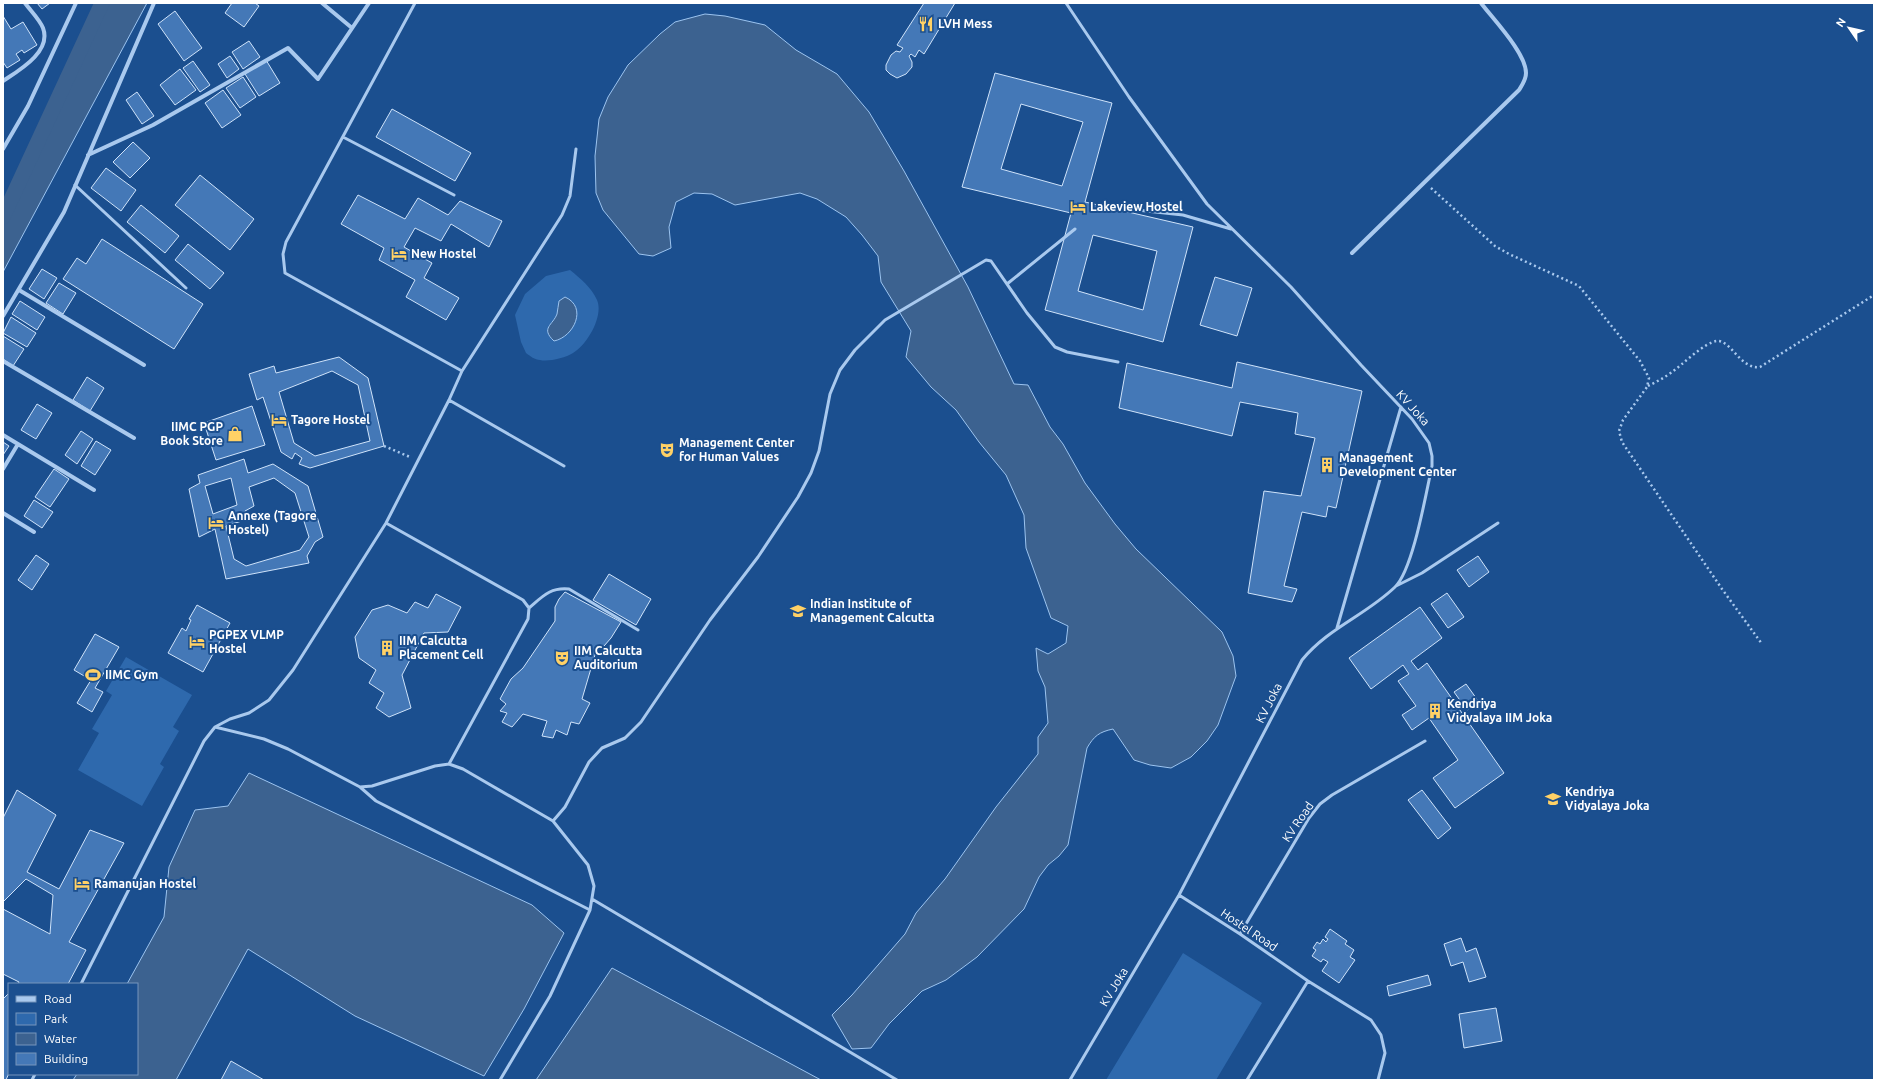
<svg xmlns="http://www.w3.org/2000/svg" width="1877" height="1083" font-family="Ubuntu,sans-serif">
<style>
.green{fill:#2e69ad}
.water{fill:#3c6290;stroke:#9cc4f0}
.lines{fill:none;stroke-linecap:round;stroke-linejoin:round}
.canal{stroke:#3c6290;stroke-width:15}
.building{fill:#4478b7;stroke:#cfe3fa;fill-rule:evenodd}
.path{stroke:#a9c9ee;stroke-width:2.5;stroke-dasharray:2 3;stroke-linecap:butt}
.service{stroke:#a9c9ee;stroke-width:3}
.minor{stroke:#a9c9ee;stroke-width:4}
.labels{text-anchor:middle;stroke-width:4;stroke-linejoin:round;paint-order:stroke}
.poi-label{font-size:12px;font-weight:bold;fill:#fff;stroke:#1b4f8f;text-anchor:start}
.street-label{font-size:12px;fill:#fff;stroke:#1b4f8f}
</style>
<rect width="100%" height="100%" fill="#1b4f8f"/>
<!-- green -->
<path class="green" d="M570,270C581,279 591,287 597,300C604,316 587,345 573,353C565,358 548,362 540,360C535,360 530,356 526,353L521,342L515,315L525,294L546,276Z
M126,657L192,695L173,727L179,731L160,764L164,767L142,806L78,770L99,733L92,729L112,695L106,691Z
M1183,953L1262,1003L1216,1080H1106Z"/>
<!-- water -->
<path class="water" d="M108,3H147L3,272V208L32,165Z
M705,14L725,16L765,25L796,50L837,74L869,112L904,171L968,287L1014,384L1028,385L1050,427L1063,444L1085,483L1115,524L1136,549L1222,632L1233,656L1236,676L1218,725L1207,741L1191,757L1171,768L1150,765L1134,760L1113,729C1099,732 1094,736 1087,748L1068,845L1059,856L1048,865L1039,877L1024,909L977,957L946,980L922,991L889,1024L871,1048L852,1049L832,1015L852,995L905,934L916,913L945,879L996,807L1038,754V737L1048,723L1045,687L1038,671L1036,648L1048,654L1066,643L1068,626L1051,618L1026,548L1024,515L1006,475L979,442L956,410L931,387L906,357L911,331L881,282L878,256L862,235L846,217L817,199L800,193L735,205L712,194L694,193L676,202L669,227L671,248L653,256L639,254L603,210L596,193L595,156L599,119L608,97L628,65L660,34L675,22Z
M565,297C588,307 574,337 554,341C540,328 553,325 557,314C558,310 558,305 559,301Z
M249,773L532,905L564,933L524,1009L484,1076L355,1016L248,949L176,1080H73L77,1074H137V984H127L164,917L169,867L195,810L228,806Z
M612,968L821,1080H536Z"/>
<g class="lines">
<!-- canal -->
<path class="canal" d="M3,217L102,3"/>
</g>
<!-- building -->
<path class="building" d="M37,3H50L42,9Z
M232,3H255L259,6L244,27L225,13Z
M924,3H955L924,54L919,50L915,57L911,54L909,56L912,62V67L906,74L897,78L890,74L886,70V65L891,55L896,51L900,52L903,48L897,45Z
M175,11L202,48L184,61L158,24Z
M3,16L11,29L23,22L37,45L24,53L22,50L16,54L20,60L7,68L3,62Z
M249,41L260,57L243,69L232,52Z
M230,56L239,69L227,78L218,64Z
M266,60L280,83L259,96L245,74Z
M193,61L210,85L200,92L183,68Z
M180,69L196,90L175,105L160,85Z
M995,73L1112,103L1085,202L1193,227L1163,342L1045,310L1071,213L962,187ZM1021,104L1083,122L1062,186L1001,169ZM1093,235L1157,251L1143,310L1078,291Z
M243,77L256,97L240,108L226,88Z
M223,90L241,115L222,128L205,103Z
M137,92L154,116L142,124L126,100Z
M392,109L471,153L455,181L376,137Z
M133,142L150,158L130,178L113,162Z
M106,168L136,190L121,211L91,188Z
M200,175L254,219L230,250L175,205Z
M358,195L405,219L418,198L448,215L460,201L502,221L489,247L451,224L441,241L415,228L404,247L432,263L424,278L459,298L446,320L406,297L415,280L379,260L384,248L341,224Z
M141,205L179,236L165,253L127,222Z
M102,239L203,304L174,349L63,279L77,258L86,264Z
M188,244L224,273L210,289L175,260Z
M42,269L57,278L44,299L29,289Z
M1215,277L1252,288L1237,336L1200,325Z
M59,283L76,293L63,314L46,303Z
M20,301L45,317L37,330L12,314Z
M11,317L36,333L27,347L3,333Z
M3,336L24,349L13,366L3,359Z
M339,357L368,378L384,446L310,468L299,464L302,458L295,453L292,459L281,452L263,397L257,400L249,374L274,366L276,373ZM332,371L358,385L370,441L315,456L294,443L279,392Z
M1237,362L1362,391L1336,508L1328,506L1326,517L1302,512L1284,586L1297,589L1292,602L1248,593L1264,491L1301,496L1315,438L1295,434L1298,413L1240,402L1232,436L1119,408L1127,363L1232,388Z
M87,377L104,388L90,411L73,400Z
M37,404L52,413L36,439L21,430Z
M252,406L265,445L216,460L204,423Z
M81,431L93,439L77,464L65,455Z
M96,441L111,450L95,475L81,466Z
M3,442L9,446L3,455Z
M244,459L248,473L273,464L308,486L323,537L315,542L307,556L309,563L226,579L215,529L199,537L189,489L200,483L198,475ZM231,478L237,505L213,514L205,486ZM274,478L295,493L309,537L300,550L246,566L234,559L226,526L248,519L245,511L254,506L249,487Z
M54,469L69,479L50,507L35,497Z
M34,500L53,512L42,528L24,516Z
M36,555L49,564L32,590L18,580Z
M1478,556L1489,572L1469,587L1457,570Z
M609,574L651,599L636,625L593,600Z
M565,592L621,622L611,638L604,646L597,648L582,699L590,703L579,724L571,722L567,735L556,730L553,738L542,736L547,721L523,714L512,727L502,722L507,713L500,711L506,704L500,699L511,679L523,668L555,621V607L559,599Z
M1447,593L1464,617L1448,628L1431,604Z
M436,594L461,607L448,632L424,633L402,675L411,708L389,717L376,708L384,693L369,683L376,670L359,658L355,637L372,610L388,605L407,613L415,602L428,608Z
M197,605L230,623L203,672L168,653L182,628L186,631L191,620L189,619Z
M1420,607L1442,638L1411,661L1418,670L1427,663L1504,773L1455,808L1433,778L1458,760L1429,718L1412,730L1402,715L1416,706L1398,681L1409,674L1403,665L1371,689L1349,658Z
M95,634L119,647L95,688L103,692L92,712L77,703L91,680L74,670Z
M1466,684L1479,702L1467,710L1454,692Z
M17,790L56,815L27,872L59,889L90,830L124,843L69,942L86,950L68,984H18L19,982L3,974V909L50,934L53,895L26,879L3,902V818Z
M1422,790L1451,828L1438,839L1408,800Z
M1330,929L1347,941L1345,944L1354,950L1350,957L1355,960L1339,983L1322,971L1328,962L1323,959L1321,962L1312,956L1316,950L1313,948L1317,942L1320,944L1323,939L1326,942L1328,939L1325,937Z
M1461,938L1466,952L1476,948L1486,977L1469,982L1463,962L1451,966L1444,944Z
M1428,975L1431,985L1389,996L1387,986Z
M9,993V1073L6,1080H3V999Z
M1496,1008L1502,1041L1464,1048L1459,1014Z
M231,1061L264,1080H221Z"/>
<g class="lines">
<!-- path -->
<path class="path" d="M1431,188L1495,246L1509,254L1579,286L1640,361L1649,378L1647,387L1623,420L1619,431L1622,442L1722,589L1762,644
M1648,386C1656,382 1664,378 1672,372C1682,365 1705,342 1717,341C1731,340 1741,370 1760,367L1874,295
M384,446L410,457"/>
<!-- service -->
<path class="service" d="M415,3L286,242L283,254L285,273L462,371
M1066,3L1129,97L1207,204L1291,287L1361,365L1412,419L1429,443L1432,456V466C1426,493 1413,570 1395,587C1366,615 1328,628 1302,660L1179,895L1070,1080
M343,137L454,195
M75,185L186,288
M1128,209L1183,215L1231,229
M1007,284L1075,229
M449,400L564,466
M386,523L523,600L529,608L528,619L449,764
M1396,586L1422,573L1498,523
M529,608C542,597 550,587 569,589L638,630
M1337,628L1401,407
M215,727L264,739L288,749L360,787L372,786L435,766L449,764L463,769L553,821L588,865L594,886L590,910L550,996L500,1080
M360,787L376,801L590,910
M553,821L565,807L589,762L602,748L625,738L641,722L710,620L758,557L798,497L811,473L819,451L830,394L840,370L855,350L885,320L986,260L991,261L1027,313L1055,347L1067,352L1118,362
M1179,895L1240,934L1308,981L1371,1020L1381,1035L1385,1053L1378,1080
M592,899L897,1080
M1240,934L1309,818L1320,804L1332,795L1425,741
M81,984L204,741L215,727L230,719L249,713L269,700L293,670L386,523L449,400L462,371L562,215L570,196L576,149
M32,1080L35,1074
M1247,1080L1308,981"/>
<!-- minor -->
<path class="minor" d="M322,3L352,28
M3,81C18,71 52,52 43,28C40,20 30,10 25,3
M3,149L28,106L76,3
M88,155L153,125L288,48L318,79L369,3
M1352,253L1519,90C1522,85 1526,80 1526,73C1526,53 1493,19 1481,3
M19,290L144,365
M3,316L64,212L154,3
M3,361L134,438
M3,435L94,490
M3,469L18,444
M3,513L34,532"/>
</g>
<!-- icons -->
<defs>
<symbol id="restaurant-bare" viewBox="-9 -9 18 18"><path d="M-5-6h1v4h1v-4h1v4h1v-4h1v5L-1.5 .5V6h-2V.5L-5-1ZM5-6V6H3V1.5H1.5Q1.5-4 5-6Z" fill="#ffd166" stroke="#1b4f8f" stroke-width="2.5" paint-order="stroke"/></symbol>
<symbol id="hotel-bare" viewBox="-9 -9 18 18"><path d="M-6-4.5h1.5V1H6V5H4.5V3h-9V5H-6ZM-4 0a1.8 1.8 0 1 1 3.6 0ZM.5 0V-2.5h3Q6-2.5 6 0Z" fill="#ffd166" stroke="#1b4f8f" stroke-width="2.5" paint-order="stroke"/></symbol>
<symbol id="shop-bare" viewBox="-9 -9 18 18"><path d="M-5-2.5h2.3a2.7 3.5 0 0 1 5.4 0H5L5.5 6h-11ZM-1.5-2.5h3a1.5 2.3 0 0 0-3 0Z" fill="#ffd166" stroke="#1b4f8f" stroke-width="2.5" paint-order="stroke"/></symbol>
<symbol id="theatre-bare" viewBox="-9 -9 18 18"><path d="M-5-5.5Q0-4 5-5.5V0Q5 5 0 6Q-5 5-5 0ZM-3.3-2.5H-1v1.5H-3.3ZM1-2.5H3.3v1.5H1ZM-2.8 1Q0 5.5 2.8 1Z" fill="#ffd166" stroke="#1b4f8f" stroke-width="2.5" paint-order="stroke"/></symbol>
<symbol id="building-bare" viewBox="-9 -9 18 18"><path d="M-4-6H4V6H1V3H-1V6H-4ZM-2.5-4.3h1.7v1.8h-1.7ZM.8-4.3h1.7v1.8H.8ZM-2.5-1h1.7V.8h-1.7ZM.8-1h1.7V.8H.8Z" fill="#ffd166" stroke="#1b4f8f" stroke-width="2.5" paint-order="stroke"/></symbol>
<symbol id="university-bare" viewBox="-9 -9 18 18"><path d="M0-5L7-2L0 1L-7-2ZM-4 1L0 2.5L4 1V4Q0 6-4 4Z" fill="#ffd166" stroke="#1b4f8f" stroke-width="2.5" paint-order="stroke"/></symbol>
<symbol id="stadium-bare" viewBox="-9 -9 18 18"><path d="M0-5a6.5 5 0 1 0 0 10a6.5 5 0 1 0 0-10ZM-3.5-1.8h7v3.6h-7Z" fill="#ffd166" stroke="#1b4f8f" stroke-width="2.5" paint-order="stroke"/></symbol>
<symbol id="school-bare" viewBox="-9 -9 18 18"><path d="M0-5L7-2L0 1L-7-2ZM-4 1L0 2.5L4 1V4Q0 6-4 4Z" fill="#ffd166" stroke="#1b4f8f" stroke-width="2.5" paint-order="stroke"/></symbol>
</defs>
<g fill-rule="evenodd">
<use href="#restaurant-bare" x="915" y="13" width="22" height="22"/>
<use href="#hotel-bare" x="1067" y="196" width="22" height="22"/>
<use href="#hotel-bare" x="388" y="243" width="22" height="22"/>
<use href="#hotel-bare" x="268" y="409" width="22" height="22"/>
<use href="#shop-bare" x="224" y="423" width="22" height="22"/>
<use href="#theatre-bare" x="656" y="439" width="22" height="22"/>
<use href="#building-bare" x="1316" y="454" width="22" height="22"/>
<use href="#hotel-bare" x="205" y="512" width="22" height="22"/>
<use href="#university-bare" x="787" y="600" width="22" height="22"/>
<use href="#hotel-bare" x="186" y="631" width="22" height="22"/>
<use href="#building-bare" x="376" y="637" width="22" height="22"/>
<use href="#theatre-bare" x="551" y="647" width="22" height="22"/>
<use href="#stadium-bare" x="82" y="664" width="22" height="22"/>
<use href="#building-bare" x="1424" y="700" width="22" height="22"/>
<use href="#school-bare" x="1542" y="788" width="22" height="22"/>
<use href="#hotel-bare" x="71" y="873" width="22" height="22"/>
</g>
<g class="labels">
<!-- poi labels -->
<g class="poi-label">
<text x="938" y="28">LVH Mess</text>
<text x="1090" y="211">Lakeview Hostel</text>
<text x="411" y="258">New Hostel</text>
<text x="291" y="424">Tagore Hostel</text>
<text x="223" y="431" text-anchor="end">IIMC PGP<tspan x="223" dy="14">Book Store</tspan></text>
<text x="679" y="447">Management Center<tspan x="679" dy="14">for Human Values</tspan></text>
<text x="1339" y="462">Management<tspan x="1339" dy="14">Development Center</tspan></text>
<text x="228" y="520">Annexe (Tagore<tspan x="228" dy="14">Hostel)</tspan></text>
<text x="810" y="608">Indian Institute of<tspan x="810" dy="14">Management Calcutta</tspan></text>
<text x="209" y="639">PGPEX VLMP<tspan x="209" dy="14">Hostel</tspan></text>
<text x="399" y="645">IIM Calcutta<tspan x="399" dy="14">Placement Cell</tspan></text>
<text x="574" y="655">IIM Calcutta<tspan x="574" dy="14">Auditorium</tspan></text>
<text x="105" y="679">IIMC Gym</text>
<text x="1447" y="708">Kendriya<tspan x="1447" dy="14">Vidyalaya IIM Joka</tspan></text>
<text x="1565" y="796">Kendriya<tspan x="1565" dy="14">Vidyalaya Joka</tspan></text>
<text x="94" y="888">Ramanujan Hostel</text>
</g>
<!-- street labels -->
<g class="street-label">
<text transform="translate(1413 408) rotate(48)" y="4">KV Joka</text>
<text transform="translate(1269 703) rotate(-63)" y="4">KV Joka</text>
<text transform="translate(1298 822) rotate(-56)" y="4">KV Road</text>
<text transform="translate(1249 930) rotate(34)" y="4">Hostel Road</text>
<text transform="translate(1114 987) rotate(-59)" y="4">KV Joka</text>
</g>
</g>
<!-- border -->
<rect width="1877" height="1083" fill="none" stroke="#ffffff" stroke-width="8"/>
<!-- legend -->
<rect x="8" y="983" width="130" height="92" fill="#1b4f8f" stroke="#7695bc"/>
<rect x="16" y="996" width="20" height="6" fill="#a9c9ee" stroke="#7695bc"/>
<text x="44" y="1003" font-size="12" fill="#ffffff">Road</text>
<rect x="16" y="1013" width="20" height="12" fill="#2e69ad" stroke="#7695bc"/>
<text x="44" y="1023" font-size="12" fill="#ffffff">Park</text>
<rect x="16" y="1033" width="20" height="12" fill="#3c6290" stroke="#7695bc"/>
<text x="44" y="1043" font-size="12" fill="#ffffff">Water</text>
<rect x="16" y="1053" width="20" height="12" fill="#4478b7" stroke="#7695bc"/>
<text x="44" y="1063" font-size="12" fill="#ffffff">Building</text>
<!-- north arrow -->
<g transform="translate(1849 28) rotate(304)" stroke="#1b4f8f" stroke-width="3" paint-order="stroke">
<path d="M0-3L7 15L0 10L-7 15Z" fill="#ffffff"/>
<text y="-6" font-size="11" font-weight="bold" text-anchor="middle" fill="#ffffff">N</text>
</g>
</svg>
